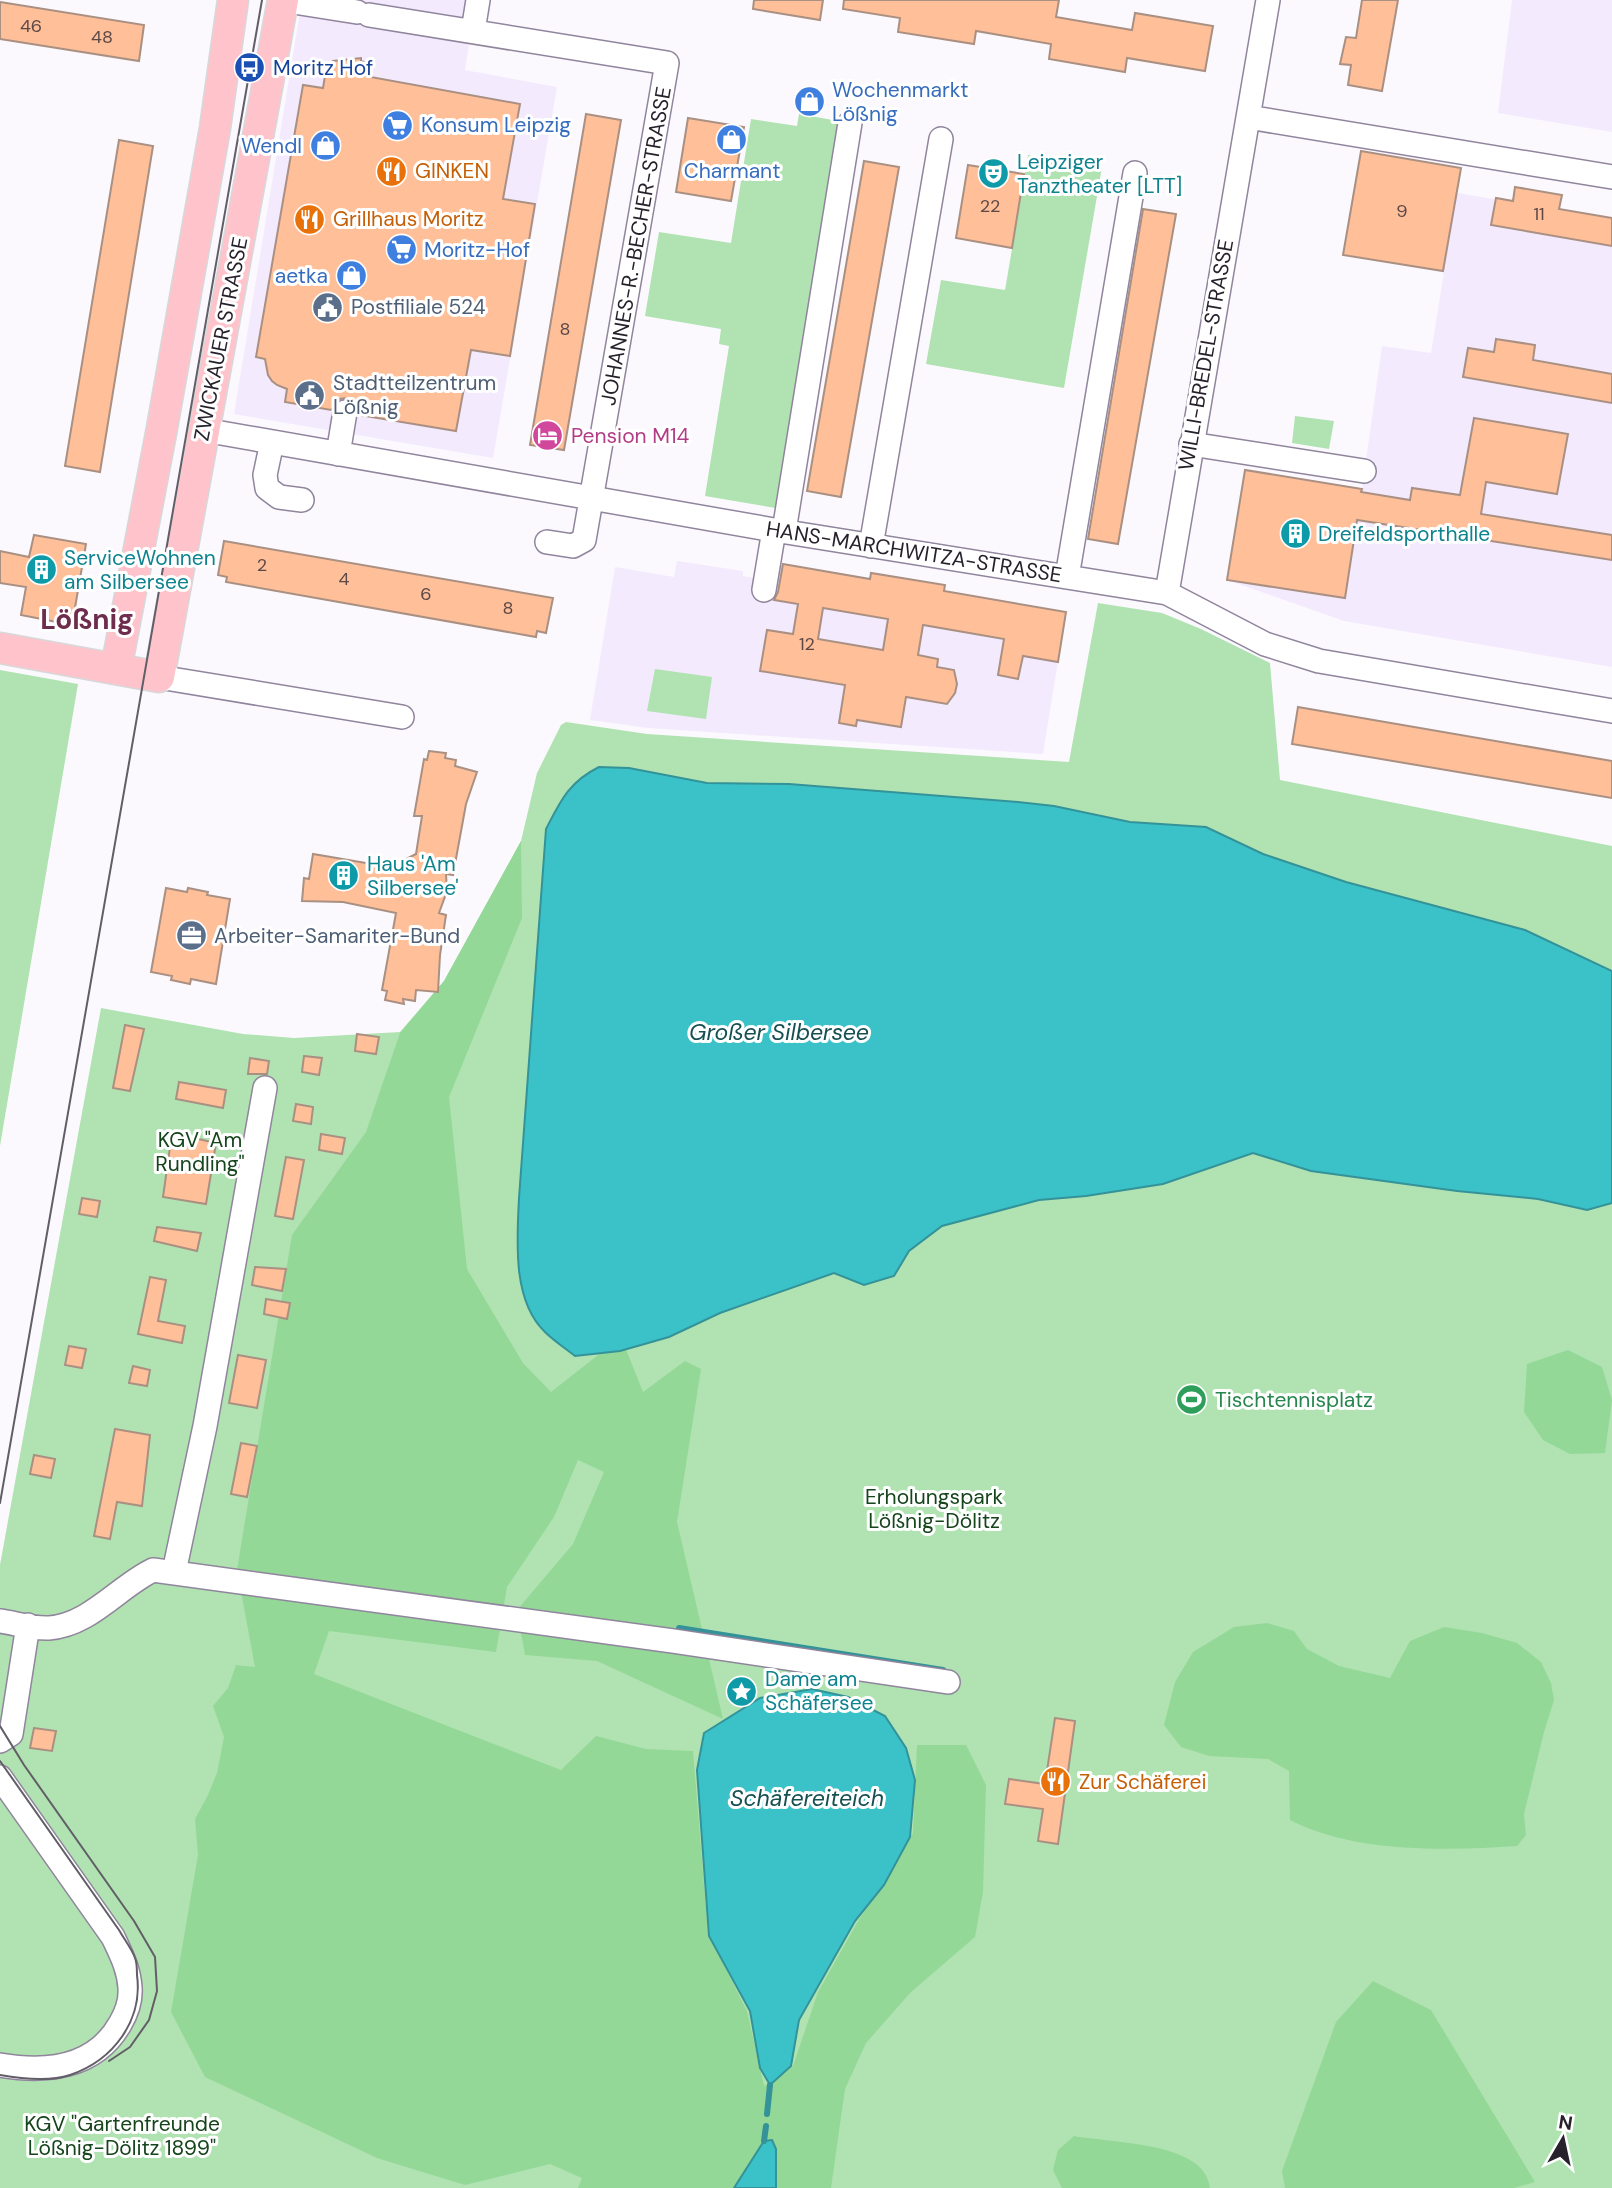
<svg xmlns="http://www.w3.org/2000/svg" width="1612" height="2188" font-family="'DM Sans',sans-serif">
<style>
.built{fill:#f3eafe}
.green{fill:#b0e3b1}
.forest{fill:#94d898}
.water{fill:#3ac2c8;stroke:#349299;stroke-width:2}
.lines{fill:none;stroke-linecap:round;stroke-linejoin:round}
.stream{stroke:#349299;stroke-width:6}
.building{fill:#ffbf98;stroke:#aa9082;stroke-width:2;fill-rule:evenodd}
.minor-casing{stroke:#90859d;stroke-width:26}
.major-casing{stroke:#d8d7d9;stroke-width:33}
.minor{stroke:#fff;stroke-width:23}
.major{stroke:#ffc4cb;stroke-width:30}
.tram{stroke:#625e67;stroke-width:2}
.labels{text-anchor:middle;stroke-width:6;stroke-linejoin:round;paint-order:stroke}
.number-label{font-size:18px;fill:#5c4846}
.transit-label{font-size:21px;fill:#164399;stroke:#fff;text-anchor:start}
.shop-label{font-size:21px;fill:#366cbe;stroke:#fff;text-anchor:start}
.culture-label{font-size:21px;fill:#0d838f;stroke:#fff;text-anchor:start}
.food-label{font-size:21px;fill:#c56008;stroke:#fff;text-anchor:start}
.street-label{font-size:21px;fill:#26212b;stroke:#fff}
.service-label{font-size:21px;fill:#4e5e75;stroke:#fff;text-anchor:start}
.hotel-label{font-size:21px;fill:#b23c85;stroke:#fff;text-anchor:start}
.park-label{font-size:21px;fill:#15451b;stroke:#fff}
.leisure-label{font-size:21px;fill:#27864d;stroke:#fff;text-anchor:start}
.water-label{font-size:23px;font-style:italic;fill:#175053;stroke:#fff}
.district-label{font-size:28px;font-weight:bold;fill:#6e2d4d;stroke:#fff}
</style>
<rect width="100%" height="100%" fill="#fbf9fe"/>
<!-- built -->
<path class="built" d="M302,0H476L465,70L557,87L493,458L234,414Z
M1512,0H1612V132L1498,113Z
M1361,151L1461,168L1457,193L1612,219V667L1344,621L1227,580L1245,470L1362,489L1382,346L1431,353L1444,272L1343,255Z
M677,561L743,571V576L759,579L776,563L1066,612L1043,754L648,728L590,720L615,567L674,577Z"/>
<!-- green -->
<path class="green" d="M799,114L850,123L787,510L705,496L729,346L719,344L721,329L645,316L659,232L731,243L751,119L797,126Z
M1028,155L1102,167L1064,388L926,364L941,280L1005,290Z
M1295,416L1334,421L1329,449L1292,443Z
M1098,603L1162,613L1201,629L1270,663L1280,780L1612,846V2188H0V1565L101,1008L243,1034L294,1038L400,1032L444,981L521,841L537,773L561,725L566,722L647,734L1069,762Z
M655,669L712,677L706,719L647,711Z
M0,670L78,684L0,1146Z"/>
<!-- forest -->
<path class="forest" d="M521,841L522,918L449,1097L467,1269L523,1363L551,1392L621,1337L643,1392L685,1361L701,1369L677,1522L723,1719L597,1661L525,1655L517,1610L573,1544L604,1472L578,1460L554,1517L507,1587L496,1652L329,1631L314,1674L561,1770L596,1736L646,1749L693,1751L708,1933L747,2011L764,2086L793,2066L818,1992L857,1923L913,1833L917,1745H966L986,1785L983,1892L975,1937L911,1992L866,2043L845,2089L831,2188H578L582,2178L550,2164L465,2185L377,2158L205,2077L171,2012L198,1855L195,1819L208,1795L217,1773L224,1737L213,1706L228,1688L236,1665L255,1667L237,1570L292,1235L366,1132L400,1033L444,981Z
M1568,1350L1602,1367L1612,1400L1605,1453L1570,1454L1543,1440L1524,1412L1527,1364Z
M1267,1623L1294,1631L1307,1649L1339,1666L1390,1678L1410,1641L1444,1627L1482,1633L1517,1643L1541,1662L1551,1683L1554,1700L1544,1732L1524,1814L1526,1835L1517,1846C1447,1851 1353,1853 1290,1820L1289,1771L1268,1759L1209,1756L1181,1747L1164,1725L1175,1682L1193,1652L1234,1627Z
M1373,1981L1431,2010L1535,2182L1514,2188H1285L1282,2171L1336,2022Z
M1074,2136C1108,2143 1206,2141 1210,2188H1062L1053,2170L1058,2150Z"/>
<!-- water -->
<path class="water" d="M599,767L629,768L707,783L789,784L1018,802L1054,806L1130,822L1206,827L1263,854L1346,882L1525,930L1612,971V1203L1587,1210L1538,1199L1457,1191L1311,1171L1253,1153L1163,1184L1086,1196L1039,1200L942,1226L909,1251L894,1276L864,1285L834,1273L720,1313L669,1337L620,1351L575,1356C565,1348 554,1341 545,1332C512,1301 517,1240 519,1198L546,829C561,800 569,782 599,767Z
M812,1689L848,1697L885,1716L906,1748L915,1780L910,1837L884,1885L855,1921L799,2020L791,2066L770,2085L760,2068L750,2011L709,1936L697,1770L704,1733L760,1698Z
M772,2140L776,2149V2188H734L764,2141Z"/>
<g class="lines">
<!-- stream -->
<path class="stream" d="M679,1628L943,1670
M767,2114L770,2085
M764,2141L766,2126"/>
</g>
<!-- building -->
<path class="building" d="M754,0H823L820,20L753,9Z
M844,0H1059L1056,17L1132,30L1135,13L1213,26L1205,71L1127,58L1125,72L1049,59L1051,44L976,31L974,44L898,32L900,18L843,9Z
M1362,0H1398L1382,91L1348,85L1351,65L1340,64L1346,37L1356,38Z
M0,2L144,25L139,61L0,39Z
M361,58V61L367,63L365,76L520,104L503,199L535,204L510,356L471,350L456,431L359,415L358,406L348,398L339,399L331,410L285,402L287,389L277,385L272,381L268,375L265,359L256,357L303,85L323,88L326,70L333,61Z
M586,114L621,120L564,450L530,445Z
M688,118L744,127L731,201L676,192Z
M119,140L153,146L100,472L65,466Z
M1361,151L1461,168L1443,271L1343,255Z
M864,161L899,167L841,497L807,491Z
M968,165L1024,174L1012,248L956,238Z
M1515,187L1562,195L1559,209L1612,218V246L1491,225L1496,198L1513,201Z
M1143,209L1176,214L1118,544L1088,539Z
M1496,339L1535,345L1533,360L1612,374V403L1463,377L1468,348L1494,352Z
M1474,418L1568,434L1557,494L1486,482L1481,514L1612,535V560L1357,520L1345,598L1227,580L1245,470L1362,489L1361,492L1410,500L1412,488L1460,495Z
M34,535L86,544L72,625L21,615L26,587L0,583V551L29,557Z
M224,541L553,598L546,633L537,631L536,637L226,582L227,577L218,575Z
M783,564L870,579L871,573L945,585L944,591L1066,612L1058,662L1023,656L1018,679L998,675L1004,639L923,625L918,655L938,659L937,667L954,670L957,684L955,693L947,704L906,697L901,727L857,720L856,726L839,723L845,685L760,671L767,630L793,634L798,604L774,600L778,592ZM823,608L888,619L883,650L818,639Z
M1298,707L1612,761V798L1292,744Z
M429,751L446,753L445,758L456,760L455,766L477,772L466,804L453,875L446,874L447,891L439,913L446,915L440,955L438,992L416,990L415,1001L403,999L404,1004L385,1000L387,991L382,990L396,913L343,902L302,901L304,878L309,879L313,854L395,868L402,861L416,854L422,816H414L424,759L427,760Z
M166,888L187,892L188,888L208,892L207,895L230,899L216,984L191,979L190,984L171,980L172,976L151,972Z
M125,1025L144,1029L130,1091L113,1088Z
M357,1034L379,1037L376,1054L355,1051Z
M304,1056L322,1058L319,1075L302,1072Z
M250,1058L269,1061L267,1074H248Z
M179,1082L226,1090L223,1108L176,1099Z
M296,1104L313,1107L311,1124L293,1121Z
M172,1133L216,1143L206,1204L163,1197Z
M321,1134L345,1138L342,1154L319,1150Z
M286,1157L304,1160L293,1219L275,1216Z
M82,1198L100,1201L97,1217L79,1214Z
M157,1227L201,1233L197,1251L154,1241Z
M255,1267L286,1269L282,1291L252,1285Z
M150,1277L166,1280L158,1321L185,1326L182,1343L138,1334Z
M266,1299L290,1303L287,1319L264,1314Z
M69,1346L86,1349L82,1368L65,1365Z
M238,1355L266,1360L257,1408L229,1403Z
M133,1366L150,1370L147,1386L129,1383Z
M115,1429L150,1435L142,1506L117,1502L110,1539L94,1536Z
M241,1443L257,1446L247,1497L231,1494Z
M34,1455L55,1459L51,1478L30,1474Z
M1055,1718L1075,1721L1058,1844L1038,1841L1043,1809L1005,1804L1009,1779L1045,1784Z
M34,1728L56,1731L52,1751L30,1748Z"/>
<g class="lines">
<defs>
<path id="minor" d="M281,0L357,12
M369,15L667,63L584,540L573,546L547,542
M473,31L478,0
M1248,117L1612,177
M204,430L774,530L1167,593L1265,644L1319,661L1612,711
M272,442L265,475L267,488L279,497L302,500
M1191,444L1364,471
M338,454L345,412
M784,531L850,123
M871,546L941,139
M1067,577L1135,173
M764,590L774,530
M1167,593L1268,0
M159,677L402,717
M174,1572L205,1426L265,1088
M0,1621C15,1623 33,1629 49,1628C90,1625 118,1587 153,1570L673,1641L948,1682
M0,1741L11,1734L28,1625
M0,1777L113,1937C121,1954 129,1969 130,1988C131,2001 126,2014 120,2024C95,2068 46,2073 0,2065"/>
<path id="major" d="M0,648L159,677L283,0
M116,669L162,428L215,128L233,0"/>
</defs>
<!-- minor casing -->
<use href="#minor" class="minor-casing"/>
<!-- major casing -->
<use href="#major" class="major-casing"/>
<!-- minor -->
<use href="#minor" class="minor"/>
<!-- major -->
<use href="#major" class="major"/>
<!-- tram -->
<path class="tram" d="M0,1503L262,0
M0,1726L24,1765L134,1921L155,1957L157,1991L149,2020L130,2047L109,2061
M0,1761L119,1930C124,1939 132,1949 135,1958C137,1963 137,1970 137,1975C143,2020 114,2060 70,2075C49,2082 22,2079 0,2075"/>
</g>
<!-- icons -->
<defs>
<symbol id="bus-disc" viewBox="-11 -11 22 22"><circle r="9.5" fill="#1a4fb4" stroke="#fff"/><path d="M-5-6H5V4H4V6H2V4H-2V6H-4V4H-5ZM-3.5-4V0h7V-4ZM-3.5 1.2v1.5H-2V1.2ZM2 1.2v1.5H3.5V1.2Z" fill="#fff"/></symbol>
<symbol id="shop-disc" viewBox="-11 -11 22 22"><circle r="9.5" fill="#3f7fe0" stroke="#fff"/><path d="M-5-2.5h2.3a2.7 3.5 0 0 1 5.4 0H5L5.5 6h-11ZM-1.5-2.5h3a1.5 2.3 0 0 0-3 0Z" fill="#fff"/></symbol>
<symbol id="supermarket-disc" viewBox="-11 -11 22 22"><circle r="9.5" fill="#3f7fe0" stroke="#fff"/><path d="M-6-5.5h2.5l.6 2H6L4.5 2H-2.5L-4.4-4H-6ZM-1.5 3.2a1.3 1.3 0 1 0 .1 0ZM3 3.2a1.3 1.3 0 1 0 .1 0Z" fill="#fff"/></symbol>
<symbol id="restaurant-disc" viewBox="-11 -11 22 22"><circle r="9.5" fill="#e8710a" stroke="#fff"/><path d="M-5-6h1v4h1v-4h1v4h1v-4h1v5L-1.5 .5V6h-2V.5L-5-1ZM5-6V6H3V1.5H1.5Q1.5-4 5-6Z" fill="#fff"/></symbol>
<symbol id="theatre-disc" viewBox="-11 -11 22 22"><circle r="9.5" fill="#0f9aa8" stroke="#fff"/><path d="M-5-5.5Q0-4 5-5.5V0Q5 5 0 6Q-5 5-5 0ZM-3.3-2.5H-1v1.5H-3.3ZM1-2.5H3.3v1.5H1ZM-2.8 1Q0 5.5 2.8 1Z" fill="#fff"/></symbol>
<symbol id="civic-disc" viewBox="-11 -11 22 22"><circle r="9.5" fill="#5c6f8a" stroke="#fff"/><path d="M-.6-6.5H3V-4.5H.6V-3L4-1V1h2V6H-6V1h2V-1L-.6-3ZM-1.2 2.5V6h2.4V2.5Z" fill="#fff"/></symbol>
<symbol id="hotel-disc" viewBox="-11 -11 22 22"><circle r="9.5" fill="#d1479c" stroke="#fff"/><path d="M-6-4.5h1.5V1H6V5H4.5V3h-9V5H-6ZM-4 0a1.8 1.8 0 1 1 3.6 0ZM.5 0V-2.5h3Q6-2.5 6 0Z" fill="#fff"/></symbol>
<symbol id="building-disc" viewBox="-11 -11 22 22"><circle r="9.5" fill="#0f9aa8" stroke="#fff"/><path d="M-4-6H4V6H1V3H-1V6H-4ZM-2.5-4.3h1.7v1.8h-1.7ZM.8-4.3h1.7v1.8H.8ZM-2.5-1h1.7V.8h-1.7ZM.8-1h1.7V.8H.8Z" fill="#fff"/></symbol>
<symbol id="office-disc" viewBox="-11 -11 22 22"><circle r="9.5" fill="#5c6f8a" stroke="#fff"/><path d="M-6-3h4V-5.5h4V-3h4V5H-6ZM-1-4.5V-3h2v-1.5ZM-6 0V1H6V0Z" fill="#fff"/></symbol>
<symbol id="stadium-disc" viewBox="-11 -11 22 22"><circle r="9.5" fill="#2e9e5b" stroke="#fff"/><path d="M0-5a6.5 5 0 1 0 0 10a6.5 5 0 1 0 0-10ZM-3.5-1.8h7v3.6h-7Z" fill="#fff"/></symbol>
<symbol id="sight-disc" viewBox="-11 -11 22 22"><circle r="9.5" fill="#0f9aa8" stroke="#fff"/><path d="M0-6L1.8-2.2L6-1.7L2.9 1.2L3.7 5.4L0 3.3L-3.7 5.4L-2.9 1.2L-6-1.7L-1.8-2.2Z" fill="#fff"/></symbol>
</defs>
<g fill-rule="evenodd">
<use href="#bus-disc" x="232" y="50" width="35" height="35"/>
<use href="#shop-disc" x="792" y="84" width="35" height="35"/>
<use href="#supermarket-disc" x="380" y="108" width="35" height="35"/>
<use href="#shop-disc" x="714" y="122" width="35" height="35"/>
<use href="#shop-disc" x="308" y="128" width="35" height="35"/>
<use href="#restaurant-disc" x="374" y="154" width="35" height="35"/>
<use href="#theatre-disc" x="976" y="156" width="35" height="35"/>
<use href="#restaurant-disc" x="292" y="202" width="35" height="35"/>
<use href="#supermarket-disc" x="384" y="232" width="35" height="35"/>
<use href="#shop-disc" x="334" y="258" width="35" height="35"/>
<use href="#civic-disc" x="310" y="290" width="35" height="35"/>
<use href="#civic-disc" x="292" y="378" width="35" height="35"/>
<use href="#hotel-disc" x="530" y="418" width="35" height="35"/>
<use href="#building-disc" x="1278" y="516" width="35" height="35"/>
<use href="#building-disc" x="24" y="552" width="35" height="35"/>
<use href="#building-disc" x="326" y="858" width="35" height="35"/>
<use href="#office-disc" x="174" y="918" width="35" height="35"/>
<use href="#stadium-disc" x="1174" y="1382" width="35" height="35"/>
<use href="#sight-disc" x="724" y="1674" width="35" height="35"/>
<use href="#restaurant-disc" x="1038" y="1764" width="35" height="35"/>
</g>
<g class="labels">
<!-- number labels -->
<g class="number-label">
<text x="31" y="32">46</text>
<text x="102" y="43">48</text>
<text x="990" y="212">22</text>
<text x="1402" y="217">9</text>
<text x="1539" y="220">11</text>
<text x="565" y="335">8</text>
<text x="262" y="571">2</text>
<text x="344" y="585">4</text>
<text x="426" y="600">6</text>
<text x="508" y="614">8</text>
<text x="807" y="650">12</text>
</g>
<!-- transit labels -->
<g class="transit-label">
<text x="273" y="75">Moritz Hof</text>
</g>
<!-- shop labels -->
<g class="shop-label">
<text x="832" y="97">Wochenmarkt<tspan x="832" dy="24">Lößnig</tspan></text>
<text x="421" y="132">Konsum Leipzig</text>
<text x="302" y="153" text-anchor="end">Wendl</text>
<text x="732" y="178" text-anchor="middle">Charmant</text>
<text x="424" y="257">Moritz-Hof</text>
<text x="328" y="283" text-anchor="end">aetka</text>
</g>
<!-- culture labels -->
<g class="culture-label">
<text x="1017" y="169">Leipziger<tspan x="1017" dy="24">Tanztheater [LTT]</tspan></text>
<text x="1318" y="541">Dreifeldsporthalle</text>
<text x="64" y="565">ServiceWohnen<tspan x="64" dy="24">am Silbersee</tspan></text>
<text x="367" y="871">Haus 'Am<tspan x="367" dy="24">Silbersee'</tspan></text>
<text x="765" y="1686">Dame am<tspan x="765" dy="24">Schäfersee</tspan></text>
</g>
<!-- food labels -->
<g class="food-label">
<text x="415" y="178">GINKEN</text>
<text x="333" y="226">Grillhaus Moritz</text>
<text x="1079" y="1789">Zur Schäferei</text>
</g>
<!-- street labels -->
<g class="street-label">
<text transform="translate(636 246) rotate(-80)" y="7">JOHANNES-R.-BECHER-STRASSE</text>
<text transform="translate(221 339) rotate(-79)" y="7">ZWICKAUER STRASSE</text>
<text transform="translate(1206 355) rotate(-80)" y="7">WILLI-BREDEL-STRASSE</text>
<text transform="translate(914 552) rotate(9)" y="7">HANS-MARCHWITZA-STRASSE</text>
</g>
<!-- service labels -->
<g class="service-label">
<text x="351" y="314">Postfiliale 524</text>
<text x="333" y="390">Stadtteilzentrum<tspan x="333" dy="24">Lößnig</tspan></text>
<text x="214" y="943">Arbeiter-Samariter-Bund</text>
</g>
<!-- hotel labels -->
<g class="hotel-label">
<text x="571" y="443">Pension M14</text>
</g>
<!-- park labels -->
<g class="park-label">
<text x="200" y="1147">KGV "Am<tspan x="200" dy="24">Rundling"</tspan></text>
<text x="934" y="1504">Erholungspark<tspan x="934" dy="24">Lößnig-Dölitz</tspan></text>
<text x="122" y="2131">KGV "Gartenfreunde<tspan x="122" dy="24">Lößnig-Dölitz 1899"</tspan></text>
</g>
<!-- leisure labels -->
<g class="leisure-label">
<text x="1215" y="1407">Tischtennisplatz</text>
</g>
<!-- water labels -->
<g class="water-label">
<text x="779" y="1040">Großer Silbersee</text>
<text x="807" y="1806">Schäfereiteich</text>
</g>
<!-- district labels -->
<g class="district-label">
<text x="87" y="629">Lößnig</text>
</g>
</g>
<!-- north arrow -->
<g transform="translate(1563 2139) rotate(9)" stroke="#ffffff" stroke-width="5" paint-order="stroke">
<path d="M0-5L12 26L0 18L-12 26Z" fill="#26212b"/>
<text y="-10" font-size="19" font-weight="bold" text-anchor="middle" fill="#26212b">N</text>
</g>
</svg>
